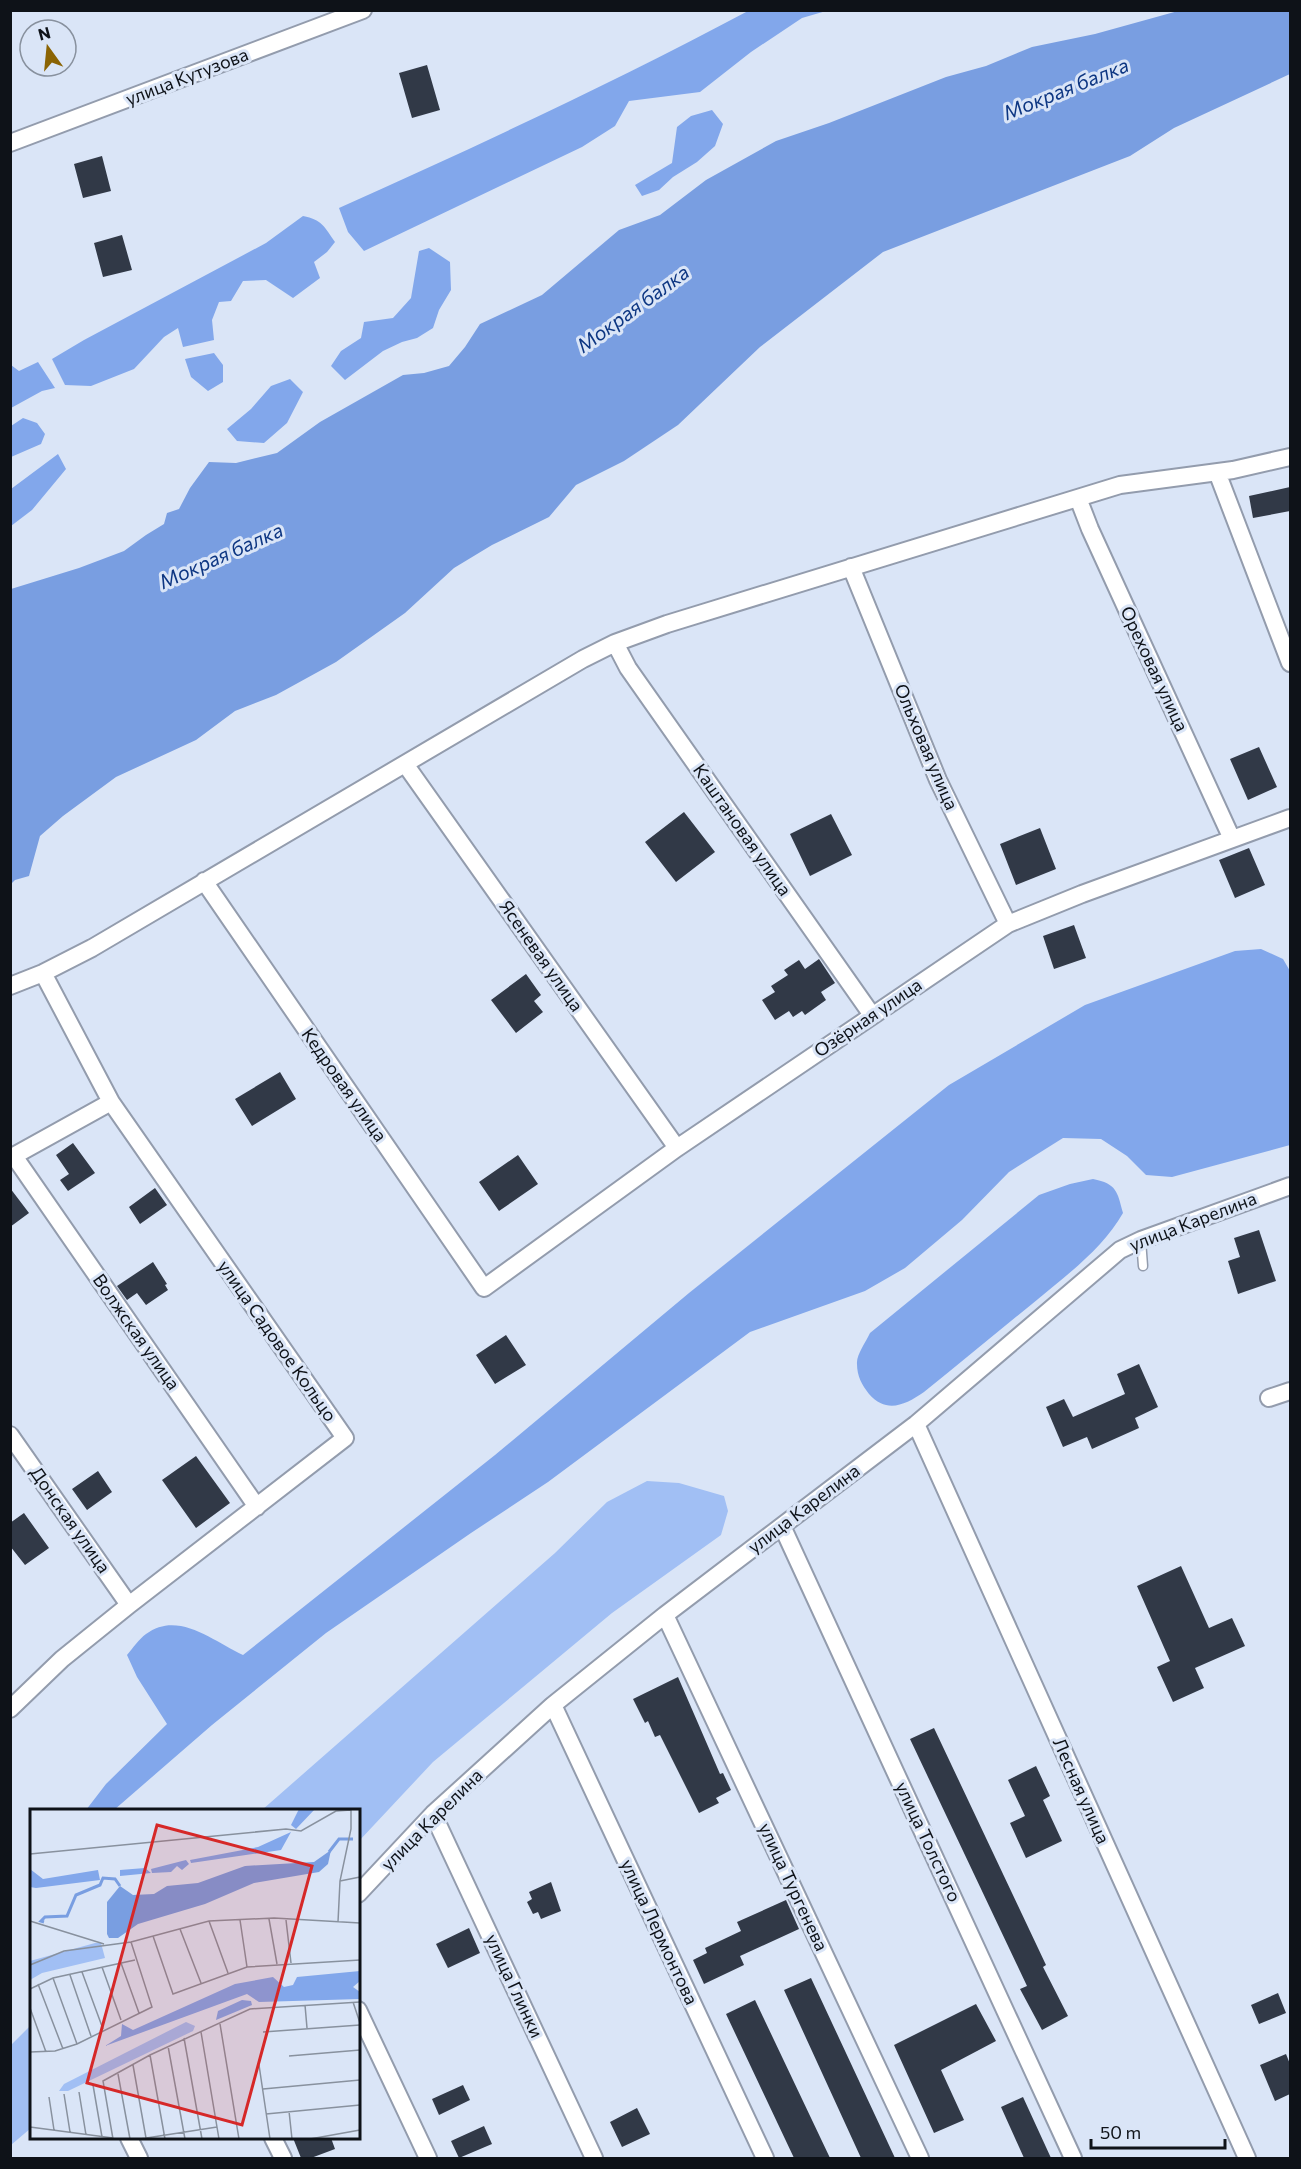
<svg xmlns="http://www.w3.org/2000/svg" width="1301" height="2169" font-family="Commissioner,sans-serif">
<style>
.green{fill:#a1bff4}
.forest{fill:#82a7eb}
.water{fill:#799ee1}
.building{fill:#313947}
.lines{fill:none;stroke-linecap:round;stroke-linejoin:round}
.lane-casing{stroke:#939cad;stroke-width:11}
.street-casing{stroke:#939cad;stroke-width:20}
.lane{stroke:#fff;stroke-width:8}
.street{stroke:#fff;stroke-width:16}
.labels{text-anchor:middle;stroke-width:6;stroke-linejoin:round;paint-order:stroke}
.street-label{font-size:18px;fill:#0e1218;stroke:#dae5f7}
.water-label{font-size:20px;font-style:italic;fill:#0d3682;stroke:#dae5f7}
.inset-river{fill:none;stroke:#799ee1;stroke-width:3}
.inset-road{fill:none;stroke:#88919e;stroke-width:1.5}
.view{fill:#d62828;fill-opacity:0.15;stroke:#d62828;stroke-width:3}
.inset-edge{fill:none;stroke:#0e1218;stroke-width:3}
</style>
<rect width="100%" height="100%" fill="#dae5f7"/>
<!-- green -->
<path class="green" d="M647,1481L679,1483L724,1496L728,1511L721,1535L612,1613L433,1762L359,1841L358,1810H262L555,1553L607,1502Z
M31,2025V2128L11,2145V2045Z"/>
<!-- forest -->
<path class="forest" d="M748,11H826L802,18L751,52L700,92L629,101L615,126L582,147L364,251L348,232L339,208C477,146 615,82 748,11Z
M712,110L723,124L715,146L697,162L673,177L659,190L642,196L635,185L672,163L677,127L691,116Z
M303,216C322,220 324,226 335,242L327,252L314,262L320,278L293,298L266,280L243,281L231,301L219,302L212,320L214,340L183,347L178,328L164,337L134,369L91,386L65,385L52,359L84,340L266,243Z
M429,248L450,262L451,290L439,310L433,328L417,338L402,342L383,351L345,380L331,366L341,351L361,338L364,322L393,318L411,298L419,251Z
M214,353L223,365V382L208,391L191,377L185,359Z
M38,362L55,388L42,391L11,408V365L19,371Z
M290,379L303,392L287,423L264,443L237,441L227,429L251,409L271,386Z
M23,418L37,423L45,434L41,444L11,457V426Z
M58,454L66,469L32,510L11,526V489Z
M1261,949L1283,959L1290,971V1145L1172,1177L1146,1175L1127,1156L1101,1139L1063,1138L1009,1172L962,1220L905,1268L865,1291L750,1332L548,1482L471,1533L326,1633L212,1725L114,1810H86L106,1784L167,1724L137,1677L127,1655C133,1648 139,1639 146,1634C178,1610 213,1641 243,1655L495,1455L689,1293L949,1085L1085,1005L1235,951Z
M1093,1179C1117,1184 1117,1191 1123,1213C1102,1250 1064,1277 1032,1304C996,1333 960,1363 924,1392C905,1405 887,1414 869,1394C862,1385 857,1376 857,1364C856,1355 866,1342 870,1333L1039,1195L1070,1184Z"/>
<!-- water -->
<path class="water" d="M1178,11H1290V74L1174,128L1130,156L883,252L760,347L678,425L624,461L576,485L549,517L492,545L454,568L405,613L336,662L276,695L235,711L196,740L116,777L63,816L40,836L29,876L15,880L11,884V589L79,568L124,551L146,535L164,524L167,513L179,509L190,488L209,462L236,463L277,453L320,422L403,375L424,373L449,366L465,347L480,324L542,295L619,230L660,215L706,180L776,141L829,123L946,77L986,66L1032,47L1095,34Z"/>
<!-- building -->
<path class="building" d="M427,65L440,110L412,118L399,73Z
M102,156L111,191L83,198L74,164Z
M122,235L132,270L103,277L94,243Z
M1290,487V511L1253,518L1249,496Z
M1259,747L1277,787L1248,800L1230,759Z
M684,812L715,852L676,882L645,842Z
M831,814L852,855L810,876L790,834Z
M1040,828L1056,869L1016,885L1000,844Z
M1249,848L1265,885L1235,898L1219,860Z
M1074,925L1086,958L1054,969L1043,936Z
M819,959L835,983L821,992L826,1000L805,1015L802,1011L793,1017L789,1011L775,1020L762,1000L775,992L771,986L788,975L784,970L799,960L805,969Z
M526,974L541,995L534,1001L543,1012L516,1033L491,1000Z
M280,1072L296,1099L252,1126L235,1099Z
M73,1143L95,1173L68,1191L60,1180L69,1174L56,1155Z
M518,1155L538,1184L499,1211L479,1182Z
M10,1188L29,1213L10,1227Z
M155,1188L167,1205L140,1224L129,1207Z
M1259,1230L1276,1281L1238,1294L1228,1261L1240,1257L1234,1238Z
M153,1262L167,1284L165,1285L168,1290L146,1305L137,1293L127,1300L117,1286Z
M506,1335L526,1365L495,1384L476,1355Z
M1139,1364L1158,1407L1135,1418L1139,1428L1092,1449L1087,1437L1063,1447L1046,1407L1064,1399L1073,1417L1125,1394L1117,1374Z
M196,1456L230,1503L196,1528L162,1480Z
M98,1471L112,1492L87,1510L72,1489Z
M24,1513L49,1548L25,1565L10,1546V1523Z
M1181,1566L1209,1628L1232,1618L1245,1646L1195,1668L1204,1688L1173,1702L1157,1667L1170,1661L1137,1586Z
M678,1677L720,1774L723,1773L731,1790L716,1798L719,1803L699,1813L660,1735L655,1737L648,1721L645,1723L633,1699Z
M934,1728L1046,1965L1043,1967L1068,2016L1042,2030L1020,1989L1027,1986L910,1739Z
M1036,1766L1050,1796L1043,1800L1062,1841L1026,1858L1010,1823L1025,1816L1008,1780Z
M551,1882L561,1911L541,1919L538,1912L533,1914L527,1902L532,1899L529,1892Z
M786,1900L799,1929L740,1956L744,1965L704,1984L693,1960L707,1953L705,1948L741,1931L737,1922Z
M469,1928L480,1953L448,1968L436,1944Z
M811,1978L895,2158H861L784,1990Z
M1278,1993L1286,2013L1259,2024L1251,2005Z
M755,2000L830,2158H794L726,2014Z
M976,2004L996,2041L941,2070L964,2120L934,2133L894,2045Z
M1286,2054L1290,2064V2094L1275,2101L1260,2065Z
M463,2085L470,2100L439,2115L432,2099Z
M1023,2097L1051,2158H1024L1001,2107Z
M637,2108L650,2134L622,2147L610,2122Z
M484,2126L492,2144L459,2158L451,2141Z
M293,2138H331L335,2149L311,2158H301Z"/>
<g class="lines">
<defs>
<path id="lane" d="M1141,1240L1143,1266"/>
<path id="street" d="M10,143L363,10
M1217,472L1290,663
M1078,498L1090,529L1232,839
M851,567L938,780L1008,924
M615,643L628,668L872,1015
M405,764L677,1148
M204,881L484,1288L677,1148L1008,924L1082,894L1290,818
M10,986L43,973L92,948L583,659L615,643L667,624L1120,485L1233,470L1290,457
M14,1156L257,1507
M10,1158L111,1102
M1269,1398L1290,1391
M916,1424L1247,2158
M10,1435L129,1605
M782,1526L1073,2158
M665,1615L920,2158
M553,1705L765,2158
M10,1709L62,1659L129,1605L345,1438L111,1102L43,973
M433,1814L594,2158
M358,1894L433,1814L553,1705L665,1615L916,1424L1120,1250L1141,1240L1290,1186
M358,2010L428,2158
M129,2138L139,2158
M273,2138L283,2158"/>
</defs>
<!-- lane casing -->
<use href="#lane" class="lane-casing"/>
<!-- street casing -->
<use href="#street" class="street-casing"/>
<!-- lane -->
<use href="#lane" class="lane"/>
<!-- street -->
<use href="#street" class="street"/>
</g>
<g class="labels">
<!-- street labels -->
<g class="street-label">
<text transform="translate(187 77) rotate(-21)" y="6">улица Кутузова</text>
<text transform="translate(1154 669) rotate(65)" y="6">Ореховая улица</text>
<text transform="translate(926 747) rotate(67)" y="6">Ольховая улица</text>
<text transform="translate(742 830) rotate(55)" y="6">Каштановая улица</text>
<text transform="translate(541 956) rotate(55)" y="6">Ясеневая улица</text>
<text transform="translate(868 1018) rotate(-34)" y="6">Озёрная улица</text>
<text transform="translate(344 1085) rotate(55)" y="6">Кедровая улица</text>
<text transform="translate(1193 1222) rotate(-21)" y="6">улица Карелина</text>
<text transform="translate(136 1332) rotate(55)" y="6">Волжская улица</text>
<text transform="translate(277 1341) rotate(55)" y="6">улица Садовое Кольцо</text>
<text transform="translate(804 1509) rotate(-37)" y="6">улица Карелина</text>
<text transform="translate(70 1520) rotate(55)" y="6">Донская улица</text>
<text transform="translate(1081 1791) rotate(66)" y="6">Лесная улица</text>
<text transform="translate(432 1820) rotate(-45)" y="6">улица Карелина</text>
<text transform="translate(928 1842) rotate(65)" y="6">улица Толстого</text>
<text transform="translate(793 1887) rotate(65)" y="6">улица Тургенева</text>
<text transform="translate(659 1932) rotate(65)" y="6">улица Лермонтова</text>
<text transform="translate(514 1986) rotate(65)" y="6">улица Глинки</text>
</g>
<!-- water labels -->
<g class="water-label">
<text transform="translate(1066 89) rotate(-22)" y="7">Мокрая балка</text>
<text transform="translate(633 309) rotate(-36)" y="7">Мокрая балка</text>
<text transform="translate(221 556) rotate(-24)" y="7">Мокрая балка</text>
</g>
</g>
<!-- overview -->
<g transform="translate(30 1809)">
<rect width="330" height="330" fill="#dae5f7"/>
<path d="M65,134H71L75,149L12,164L0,171V152ZM156,213L165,217L163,222L38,282H29L34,275Z" fill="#a1bff4"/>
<path d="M269,0H285L266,20L261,16ZM261,23L251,41L161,54L160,51L228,38ZM156,51L159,55L152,61L147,57L141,63L122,64L121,60ZM115,59L121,64L90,67V61ZM0,60L13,70L68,61L70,71L6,79L0,78ZM330,162V172L323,178L330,183V190L229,193L217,185L75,237L91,227L92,215L103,221L205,175L243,168L254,178L263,176L267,168ZM212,191L221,192L222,196L186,211L188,202Z" fill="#82a7eb"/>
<path d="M301,41L298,55L289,63L224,74L175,95L108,115L88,129H79L77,125V93L90,77L103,86L124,85L137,77L168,74L215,57L284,53Z" fill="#799ee1"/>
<path class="inset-river" d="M299,43L309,30H323M14,113L11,112L15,108L37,107L46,86L70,76L73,69L85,70L90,77"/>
<path class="inset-road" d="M0,45L256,20L271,22L306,2L321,1M310,72L330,68M239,110L247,155M210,111L217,158M256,111L261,154M0,112L74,135M179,112L198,164M308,113L310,72L321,20V1M150,120L171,174M123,127L143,185L217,158L330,151M91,154L109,204M0,156L34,142L101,133L179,112L244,109L330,114M72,158L91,211M52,163L73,220M40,166L61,227M23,169L47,235M8,175L33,240M0,180L23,169L105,151M323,193L330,214M275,196L277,219M0,199L16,243M190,215L209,330M171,223L189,330M233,223L330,216M154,229L172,330M138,237L155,330M0,243L25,242L47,235L122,198L101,133M120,246L135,330M259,247L330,241M103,256L116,329M229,256L240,330M88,265L100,330M63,276L72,328M233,280L330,271M49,283L56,326M34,285L40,323M19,288L24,321M259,302L262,330M236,305L330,296M0,318L83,329M83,330L73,272L120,246L220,200L330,193M110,330L187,318M280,330L330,321"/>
<path class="view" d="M127,16L282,57L212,316L57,274Z"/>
<rect width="330" height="330" class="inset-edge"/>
</g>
<!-- border -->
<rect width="1301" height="2169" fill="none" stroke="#0e1218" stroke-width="24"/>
<!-- north arrow -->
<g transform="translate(48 48) rotate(345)"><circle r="28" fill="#dae5f7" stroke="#88919e" stroke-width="1.5"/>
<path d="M0-4.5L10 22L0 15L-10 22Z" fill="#8b6404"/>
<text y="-9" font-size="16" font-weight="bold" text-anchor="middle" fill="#0e1218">N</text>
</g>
<!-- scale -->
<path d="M1091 2139v9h134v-9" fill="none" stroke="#0e1218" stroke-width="3"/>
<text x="1100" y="2139" font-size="18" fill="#0e1218" stroke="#dae5f7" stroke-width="4.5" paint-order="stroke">50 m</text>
</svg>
